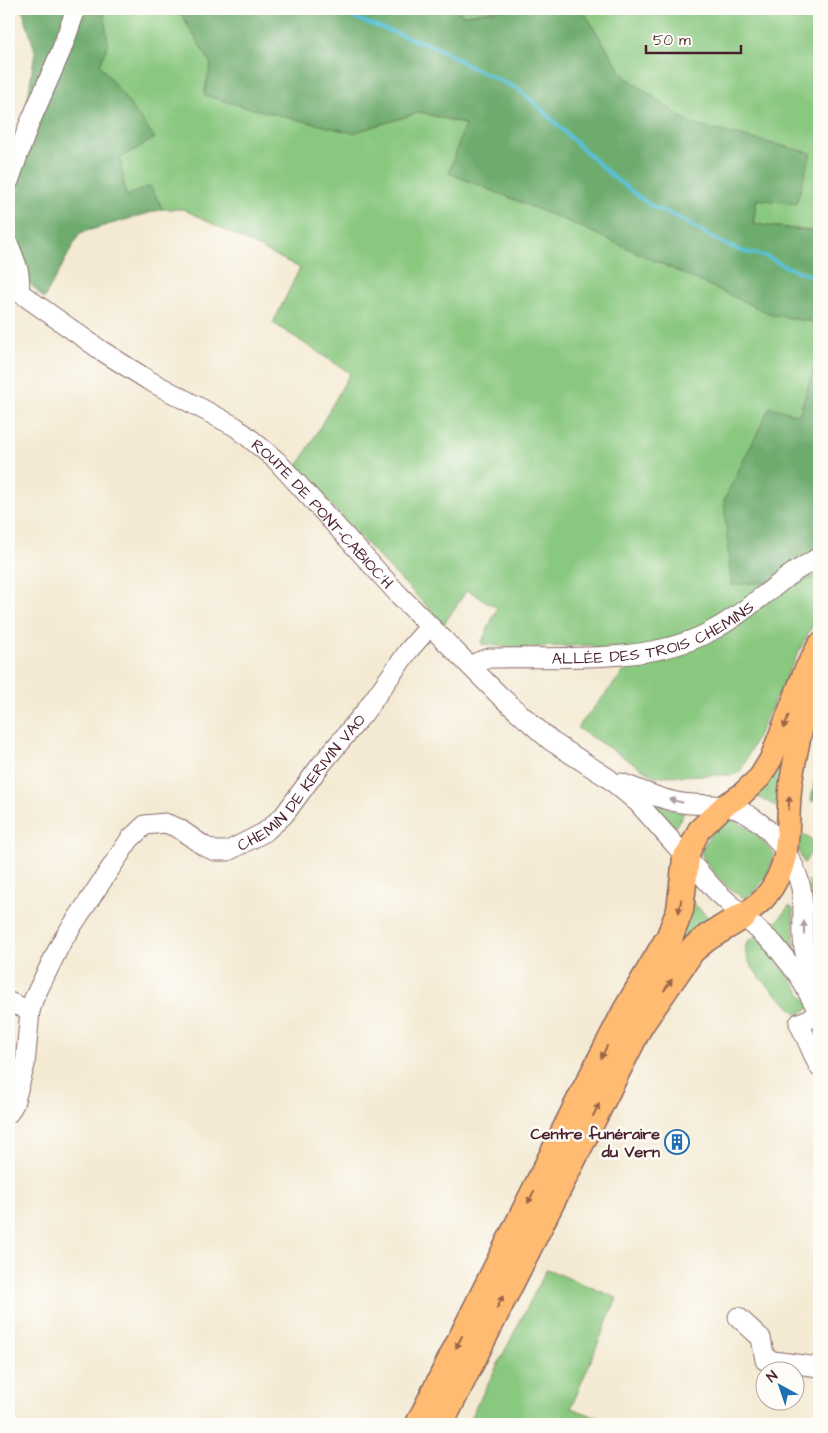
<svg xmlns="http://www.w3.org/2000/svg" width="828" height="1433" font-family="'Architects Daughter',sans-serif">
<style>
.green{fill:#89c87f;stroke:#6a7455}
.forest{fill:#6eac6e;stroke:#5c664c}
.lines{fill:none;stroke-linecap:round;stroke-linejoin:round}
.stream{stroke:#59c0d6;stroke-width:4}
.minor-casing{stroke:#866666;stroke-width:21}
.major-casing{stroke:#866666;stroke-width:25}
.highway-casing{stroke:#866666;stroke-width:29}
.minor{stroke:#fff;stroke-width:19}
.major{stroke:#febb71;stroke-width:22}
.highway{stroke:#febb71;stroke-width:26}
.oneway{fill:#9b654a}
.oneway2{fill:#ae9aa0}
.labels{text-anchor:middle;stroke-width:5;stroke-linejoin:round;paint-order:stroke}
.street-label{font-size:16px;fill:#4a1f2b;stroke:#fdfcf7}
.poi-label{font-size:16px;font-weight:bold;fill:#4a1f2b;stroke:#fdfcf7;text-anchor:end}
</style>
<rect width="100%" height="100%" fill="#fdfcf7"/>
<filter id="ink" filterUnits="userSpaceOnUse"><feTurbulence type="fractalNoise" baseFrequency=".02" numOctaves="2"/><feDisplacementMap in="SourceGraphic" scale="10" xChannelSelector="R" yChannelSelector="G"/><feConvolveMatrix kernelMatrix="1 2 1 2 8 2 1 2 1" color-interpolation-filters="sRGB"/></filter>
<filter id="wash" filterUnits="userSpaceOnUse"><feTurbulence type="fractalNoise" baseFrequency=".0096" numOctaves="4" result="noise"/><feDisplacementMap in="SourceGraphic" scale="20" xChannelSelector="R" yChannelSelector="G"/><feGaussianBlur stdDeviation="1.12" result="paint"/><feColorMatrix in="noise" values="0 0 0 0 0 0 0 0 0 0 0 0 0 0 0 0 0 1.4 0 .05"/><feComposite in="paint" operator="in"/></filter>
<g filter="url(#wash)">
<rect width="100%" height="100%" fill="#f4ead3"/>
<!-- green -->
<path class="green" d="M103,9H138L181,14L211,64L204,95L353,133L421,112L466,125L449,173L579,226L773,315L819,323V353L799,415L731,585L819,578V613L802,645L740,772L732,775L654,776L577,728L630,664L590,645L513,648L481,644L497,608L467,590L444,624L373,551L297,468L350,373L273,323L300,268L183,209H163L150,187L126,196L120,158L155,138L100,65L108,43Z
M453,9H506L464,15Z
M582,9H815L819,11V232L753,224L757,199L811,153L691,124L624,76Z
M786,744L783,810L758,797V793Z
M650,802L684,813L675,827Z
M729,818L754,831L773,852C773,869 760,889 746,898C733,896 705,865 701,853C706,840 716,823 729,818Z
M795,831L811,839L815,845L804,864L796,845Z
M819,858V891L813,908L809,882L812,878L811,872Z
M689,899L713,922L669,963Z
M789,906L793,909L794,939L798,958L794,959L767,929L778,920Z
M756,936L763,942L811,1007L798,1015C784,999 736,964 747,942Z
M547,1269L617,1298L571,1408L615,1424H467Z"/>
<!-- forest -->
<path class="forest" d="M22,9H103L108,43L100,65L155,138L120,158L126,196L150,186L163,209L80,233L44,299L26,279L9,220L35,51Z
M138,9H453L464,15L506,9H582L624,76L691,124L811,153L796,204L757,199L753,224L819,232V323L773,315L579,226L449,173L465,124L420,112L353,133L245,107L204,95L211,64L181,14Z
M819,353V578L731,585L724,500L770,407L799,415Z
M819,755V803L811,801Z"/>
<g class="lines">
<!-- stream -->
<path class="stream" d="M329,9L443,50L467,65L518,89L538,106L572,139L613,177L651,206L679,218L718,241L741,251L765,256L787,267L812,276L819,274"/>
</g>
</g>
<g filter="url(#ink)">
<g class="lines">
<defs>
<g id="minor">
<path d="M9,181L28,127L61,51L76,9"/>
<path d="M9,245C16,263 22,273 19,293"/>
<path id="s1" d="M9,285L102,351L148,380L236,427L276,460L400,596L501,697L551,741L608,778L638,803L715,890L743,916L774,944L799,976L819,1013"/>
<path id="s2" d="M471,667L478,662L489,658C555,656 638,664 699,637C733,622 760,597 790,575C799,568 810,563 819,557"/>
<path d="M621,783C641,790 661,800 682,803C696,805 710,804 724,806C762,813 793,852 801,888C805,908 801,929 804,949C807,963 814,978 819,992"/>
<path d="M9,1002L30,1011"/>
<path d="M819,1015L799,1023L819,1067"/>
<path id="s3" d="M9,1113L14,1104L25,1065L30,1011L34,998L62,941L130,839L145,825L165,823L178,828L204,846L215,851H228L265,832L284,815L320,766L364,713L409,650L429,627"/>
<path d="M738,1317L761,1338L765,1360L819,1367"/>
</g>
<path id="major" d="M686,858L699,830L724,806L741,795L760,777L771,759L805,671L819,645
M743,916C750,910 760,904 766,896C795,860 785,824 791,782C797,744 805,707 819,671"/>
<path id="highway" d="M419,1424L584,1092L627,1009L670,936L680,910L686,858
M440,1424L640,1025L692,950L708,937L743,916"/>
</defs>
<!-- minor casing -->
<use href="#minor" class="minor-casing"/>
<!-- major casing -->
<use href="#major" class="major-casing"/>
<!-- highway casing -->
<use href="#highway" class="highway-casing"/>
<!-- minor -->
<use href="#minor" class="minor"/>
<!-- major -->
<use href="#major" class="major"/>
<!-- highway -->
<use href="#highway" class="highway"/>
</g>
<!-- one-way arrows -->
<defs><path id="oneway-solid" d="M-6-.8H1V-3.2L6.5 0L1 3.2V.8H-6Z" transform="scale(1.25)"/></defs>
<g class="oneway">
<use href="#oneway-solid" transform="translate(786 722) rotate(111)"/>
<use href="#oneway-solid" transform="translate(789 803) rotate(-86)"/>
<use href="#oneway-solid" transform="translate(680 906) rotate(101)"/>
<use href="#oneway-solid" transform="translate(668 985) rotate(-55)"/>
<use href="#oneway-solid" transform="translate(604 1052) rotate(117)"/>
<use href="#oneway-solid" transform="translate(596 1110) rotate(-63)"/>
<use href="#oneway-solid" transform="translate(531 1197) rotate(117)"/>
<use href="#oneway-solid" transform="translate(500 1302) rotate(-63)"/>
<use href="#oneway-solid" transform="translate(459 1342) rotate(116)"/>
</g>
<g class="oneway2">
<use href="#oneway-solid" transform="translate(676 801) rotate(-167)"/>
<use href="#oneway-solid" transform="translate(804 928) rotate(-91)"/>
</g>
</g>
<!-- icons -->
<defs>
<symbol id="building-ring" viewBox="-11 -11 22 22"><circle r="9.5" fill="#fdfcf7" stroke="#1f6fb2" stroke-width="1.5"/><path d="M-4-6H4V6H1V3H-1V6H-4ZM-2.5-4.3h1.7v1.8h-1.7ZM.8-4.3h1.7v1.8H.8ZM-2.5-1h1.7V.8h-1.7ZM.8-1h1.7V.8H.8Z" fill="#1f6fb2"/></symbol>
</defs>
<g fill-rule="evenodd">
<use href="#building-ring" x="663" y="1128" width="28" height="28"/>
</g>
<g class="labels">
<!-- street labels -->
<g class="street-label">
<text dy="6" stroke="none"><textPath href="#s1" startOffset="391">ROUTE DE PONT-CABIOC'H</textPath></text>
<text dy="6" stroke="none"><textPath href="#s2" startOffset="189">ALLÉE DES TROIS CHEMINS</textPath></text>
<text dy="6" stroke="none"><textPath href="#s3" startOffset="518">CHEMIN DE KERIVIN VAO</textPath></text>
</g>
<!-- poi labels -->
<g class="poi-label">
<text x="660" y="1139">Centre funéraire<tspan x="660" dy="18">du Vern</tspan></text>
</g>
</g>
<!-- margin -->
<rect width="828" height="1433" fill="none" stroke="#fdfcf7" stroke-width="30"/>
<!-- north arrow -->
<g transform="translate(780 1386) rotate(320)"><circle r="24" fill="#fdfcf7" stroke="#b5a4a5"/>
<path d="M0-4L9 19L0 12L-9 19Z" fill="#1f6fb2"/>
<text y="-8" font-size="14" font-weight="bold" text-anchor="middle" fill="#4a1f2b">N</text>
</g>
<!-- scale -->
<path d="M646 45v8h95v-8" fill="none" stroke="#4a1f2b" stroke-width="2.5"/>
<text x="653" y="45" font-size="15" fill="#4a1f2b" stroke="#fdfcf7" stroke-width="4" paint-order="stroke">50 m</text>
</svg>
